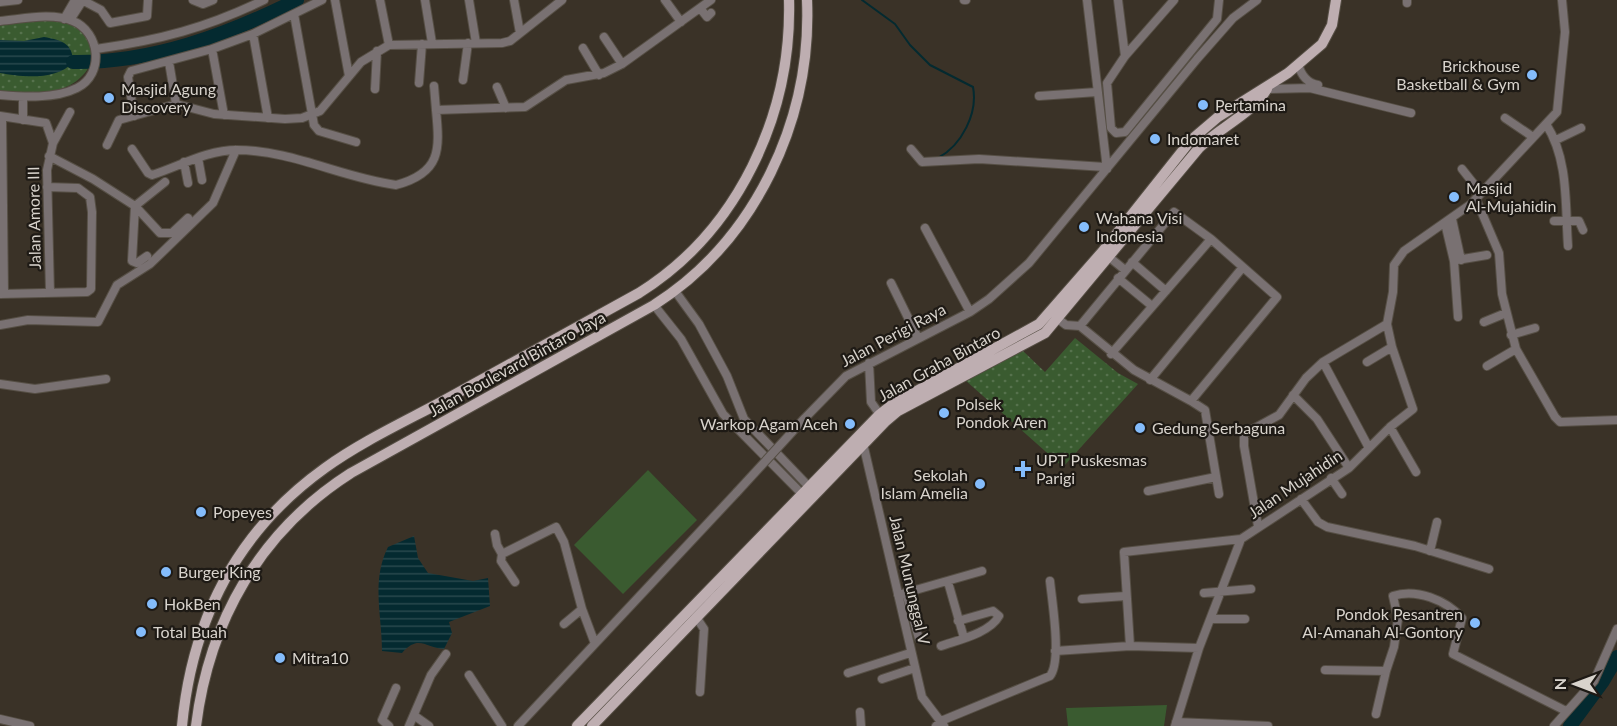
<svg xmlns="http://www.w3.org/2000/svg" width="1617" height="726" font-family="Lato,sans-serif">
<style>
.green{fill:#3a5b30}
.park{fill:url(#park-dots)}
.water{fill:url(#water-rules)}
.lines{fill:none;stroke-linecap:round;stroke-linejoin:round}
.stream{stroke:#042a30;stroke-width:2}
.river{stroke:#042a30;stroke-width:14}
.minor-casing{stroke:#564f45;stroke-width:10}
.major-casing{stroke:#564f45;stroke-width:12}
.minor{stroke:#797172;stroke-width:8}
.major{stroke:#beaeb1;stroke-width:10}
.minor-bridge-casing{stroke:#564f45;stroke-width:10;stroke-linecap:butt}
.minor-bridge{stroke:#797172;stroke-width:8}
.poi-dot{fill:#84bcfb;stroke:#1e1a15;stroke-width:2}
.labels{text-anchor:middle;stroke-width:4.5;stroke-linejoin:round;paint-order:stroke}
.poi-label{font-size:16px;fill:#d8d3cc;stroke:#1e1a15;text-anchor:start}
.street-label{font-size:16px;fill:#d8d3cc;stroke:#1e1a15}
</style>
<defs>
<pattern id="park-dots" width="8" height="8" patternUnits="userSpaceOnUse" patternTransform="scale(1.5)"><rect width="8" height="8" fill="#3a5b30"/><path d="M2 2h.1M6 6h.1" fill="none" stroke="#56724d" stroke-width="1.8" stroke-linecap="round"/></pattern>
<pattern id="water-rules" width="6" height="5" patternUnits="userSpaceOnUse" patternTransform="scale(1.5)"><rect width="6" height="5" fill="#042a30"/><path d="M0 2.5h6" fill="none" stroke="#28484d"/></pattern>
</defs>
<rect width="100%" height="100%" fill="#3a3227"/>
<!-- green -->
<path class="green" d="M648,470L697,520L623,594L574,545Z
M1167,705L1164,726H1068L1066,708Z"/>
<!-- park -->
<path class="park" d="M30,21C44,21 58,19 72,24C78,27 82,32 86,37C103,58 83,82 61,89C41,96 20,93 0,91V25Z
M1075,338L1118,373L1138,384L1063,467L965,380L1022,350L1045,372Z"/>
<!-- water -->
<path class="water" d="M44,37C61,40 73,43 73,62C57,81 21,77 0,73V40L24,41Z
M414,536L418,558L428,573L473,581L488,578L490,606L449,622L452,633L444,649C425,648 419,634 402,653L382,651C382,615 371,581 388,547Z"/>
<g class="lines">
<!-- stream -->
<path class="stream" d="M862,0L895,24L910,45L930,65L973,87C978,113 962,145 938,158"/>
<!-- river -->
<path class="river" d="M73,62C152,63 227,35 297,0
M1570,726L1603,681L1617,657"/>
<defs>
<path id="minor" d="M82,0L101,10L110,23L147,16L148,0
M193,0L203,4L213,0
M335,0L349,76
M380,0L389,45
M425,0L432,43
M469,0L476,43
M514,0L520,33
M665,0L681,22
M964,0H966
M1087,0L1107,169
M1118,0L1125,56
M1174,0L1125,56L1107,83L1111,128L1116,133L1125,132L1217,19L1219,0
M1407,0V3
M0,2L18,0
M700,8L707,17L711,13
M294,14L314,125L319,131L356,142
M64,19L75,0
M70,20L83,0
M0,21C23,19 51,12 73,21C100,32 105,74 77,88C55,99 24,97 0,95
M253,34L268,118
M604,37L622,64
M583,48L599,75
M96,49C160,40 206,28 264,0
M212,49L224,115
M169,62L176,104
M1298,64C1301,75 1307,83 1318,85
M463,80L468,43
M419,83L422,44
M434,86L436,110
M497,87L506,108
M375,89L377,51
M1267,89L1310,88L1411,113
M1039,96L1097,92
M0,116L46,123L53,143
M134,116L128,77L131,71L212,49L253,34L322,0
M2,118L4,294
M1505,118L1533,137
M23,120V97
M1546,124C1569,160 1565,205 1568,246
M1556,140L1581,128
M107,145L119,120L176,104L214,114L285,119L302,118L320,111L361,62L389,45L502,43L510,41L562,0
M132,149L148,173L152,175C180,166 207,150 237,150C291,150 343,178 396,185C441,173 440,150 436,110L525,107L566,80L604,73L622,64L711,0
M911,149L922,162L979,159L1105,167
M49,156L93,179L135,206L160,233H172L188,218
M198,158L202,180
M184,162L188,183
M1462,169L1481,193
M1476,199L1499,253L1502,294L1516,349L1555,417L1560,422L1617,420
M1452,219L1461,260
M1554,221H1579L1583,230
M1445,223L1454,261L1458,317
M925,228L970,312
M147,256L137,263L132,261L135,206L165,182
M1109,257L1125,270
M1457,260L1487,255
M1132,262L1166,291
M1118,278L1152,306
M891,283L918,338
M675,291L699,324L727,376L744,419L813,491
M50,293L47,170L53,143L70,112
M0,294L87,292L91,289L92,212L90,197L78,188L47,187
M654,305L681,339L723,414L805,497
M1058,319L1066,325L1080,326L1134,370L1191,401L1277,297L1211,239L1174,212L1080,326
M1484,322L1506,313
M0,325L28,320L98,322L117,285L150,264L213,203L236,150
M1511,335L1535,328
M1111,354L1211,239
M1323,362L1369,448
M1367,362L1392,347
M869,363L871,402L883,419
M1487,366L1516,349
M1150,380L1243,267
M0,384L35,389L106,379
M1293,395L1317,419L1349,468
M1191,401L1205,410L1219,494
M804,419L846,376L970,312L989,299L1029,263L1197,59L1233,18L1257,0
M1390,427L1416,472
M862,439L922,697L944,726
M1331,478L1342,494
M1148,491L1216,477
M1301,499L1318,522L1327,527L1415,546L1489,569
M1258,526L1244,446V434L1279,415L1306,378L1323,362L1387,324
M495,534L497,545L502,554
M1430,551L1437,522
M515,582L501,561L502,554L556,527L564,542L582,609L594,641
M948,582L964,638
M906,593L919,639
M1204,593L1251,589
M898,595L982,571
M1082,599L1126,596
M696,617L704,629L700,692
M1211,619H1245
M564,624L582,609
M941,646C958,640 990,633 999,616L993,611L958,621
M1130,646L1124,552L1241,539
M1055,651L1130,646L1199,648
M1325,670L1386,671L1394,647L1398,619L1393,596C1416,588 1446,600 1462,618L1453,654L1566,711
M848,673L910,653
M469,675L502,726
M882,679L915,668
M860,712L861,726
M1376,714L1386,671
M415,716L429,726
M0,719L30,726
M1176,722L1268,726
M389,726L382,720L396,688
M409,726L431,675L446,654
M518,726L737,492
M936,726L941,721L1050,676C1062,661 1052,601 1050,581
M1175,726L1199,648L1241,539L1349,468L1390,427L1413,409L1392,347L1387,324L1393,292L1394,265L1404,251L1471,204L1557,112L1565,32L1562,0
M1554,726L1594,681L1617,629"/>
<path id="major" d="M182,726C192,620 237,531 325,468C361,442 404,422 443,401C509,365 574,329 639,293C738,231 792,115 789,0
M196,726C209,621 260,531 351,473L654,305C756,240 812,119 807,0
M577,726L879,415L893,404L1039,324L1102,252L1191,140L1218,117L1288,73L1322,44L1332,25L1336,0
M592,726L885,422L898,411L1045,333L1199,148C1220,127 1252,114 1267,89"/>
</defs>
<!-- minor casing -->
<use href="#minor" class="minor-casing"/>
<!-- major casing -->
<use href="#major" class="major-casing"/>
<!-- minor -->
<use href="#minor" class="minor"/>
<!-- major -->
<use href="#major" class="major"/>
<defs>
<path id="minor-bridge" d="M737,492L804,419"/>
</defs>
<!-- minor-bridge casing -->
<use href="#minor-bridge" class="minor-bridge-casing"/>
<!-- minor-bridge -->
<use href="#minor-bridge" class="minor-bridge"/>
</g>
<!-- markers -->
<g class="poi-dot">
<circle cx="1532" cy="75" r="6"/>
<circle cx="109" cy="98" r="6"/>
<circle cx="1203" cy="105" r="6"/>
<circle cx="1155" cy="139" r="6"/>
<circle cx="1454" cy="197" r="6"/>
<circle cx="1084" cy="227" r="6"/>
<circle cx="944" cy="413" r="6"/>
<circle cx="850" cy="424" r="6"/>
<circle cx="1140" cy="428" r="6"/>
<path d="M1020 460h6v6h6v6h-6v6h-6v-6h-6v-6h6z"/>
<circle cx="980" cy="484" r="6"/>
<circle cx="201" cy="512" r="6"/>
<circle cx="166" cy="572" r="6"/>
<circle cx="152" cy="604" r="6"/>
<circle cx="1475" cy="623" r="6"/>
<circle cx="141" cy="632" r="6"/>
<circle cx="280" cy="658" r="6"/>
</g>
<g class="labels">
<!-- poi labels -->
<g class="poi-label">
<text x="1520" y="72" text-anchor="end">Brickhouse<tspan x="1520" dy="18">Basketball &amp; Gym</tspan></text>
<text x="121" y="95">Masjid Agung<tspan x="121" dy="18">Discovery</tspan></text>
<text x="1215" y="111">Pertamina</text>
<text x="1167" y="145">Indomaret</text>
<text x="1466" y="194">Masjid<tspan x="1466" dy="18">Al-Mujahidin</tspan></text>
<text x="1096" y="224">Wahana Visi<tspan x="1096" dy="18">Indonesia</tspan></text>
<text x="956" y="410">Polsek<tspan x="956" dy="18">Pondok Aren</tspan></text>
<text x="838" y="430" text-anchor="end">Warkop Agam Aceh</text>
<text x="1152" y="434">Gedung Serbaguna</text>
<text x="1036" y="466">UPT Puskesmas<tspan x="1036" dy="18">Parigi</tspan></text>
<text x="968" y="481" text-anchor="end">Sekolah<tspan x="968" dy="18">Islam Amelia</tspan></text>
<text x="213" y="518">Popeyes</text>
<text x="178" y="578">Burger King</text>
<text x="164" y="610">HokBen</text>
<text x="1463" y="620" text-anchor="end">Pondok Pesantren<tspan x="1463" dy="18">Al-Amanah Al-Gontory</tspan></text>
<text x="153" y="638">Total Buah</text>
<text x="292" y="664">Mitra10</text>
</g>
<!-- street labels -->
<g class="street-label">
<text transform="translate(34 218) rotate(-91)" y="6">Jalan Amore III</text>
<text transform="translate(893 335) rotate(-28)" y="6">Jalan Perigi Raya</text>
<text transform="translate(517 364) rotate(-29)" y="6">Jalan Boulevard Bintaro Jaya</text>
<text transform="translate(939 364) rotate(-29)" y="6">Jalan Graha Bintaro</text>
<text transform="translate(1295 484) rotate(-34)" y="6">Jalan Mujahidin</text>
<text transform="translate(910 580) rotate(77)" y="6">Jalan Mununggal V</text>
</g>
</g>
<!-- north arrow -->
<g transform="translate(1575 684) rotate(270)" stroke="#1e1a15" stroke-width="4.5" paint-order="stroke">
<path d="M0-4.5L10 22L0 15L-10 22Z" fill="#d8d3cc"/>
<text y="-9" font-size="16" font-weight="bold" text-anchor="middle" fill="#d8d3cc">N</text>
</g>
</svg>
